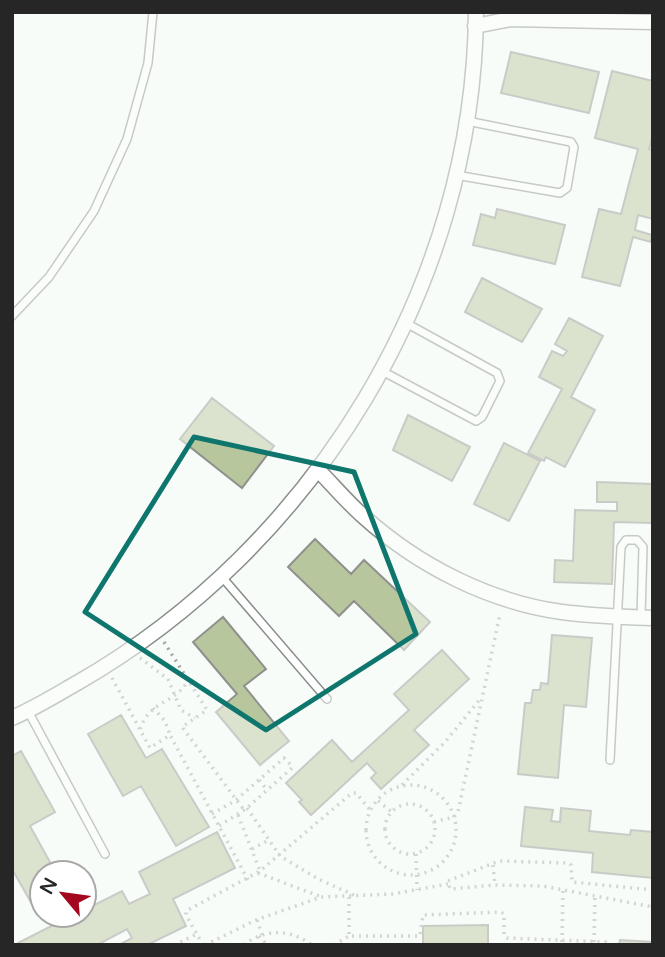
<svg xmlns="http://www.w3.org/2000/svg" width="665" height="957" font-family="'Varela Round',sans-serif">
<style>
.building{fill:#b8c69e;stroke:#90918d;stroke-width:2}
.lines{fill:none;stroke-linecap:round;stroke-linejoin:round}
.service-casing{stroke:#8a8e8a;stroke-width:10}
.minor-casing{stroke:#8a8e8a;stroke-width:17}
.path{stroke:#a4a7a4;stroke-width:3.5;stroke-dasharray:2 5;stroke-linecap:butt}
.service{stroke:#fff;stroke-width:7}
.minor{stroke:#fff;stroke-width:14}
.marked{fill:none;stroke:#0f766e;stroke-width:5;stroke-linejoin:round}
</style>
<rect width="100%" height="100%" fill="#f7fcf8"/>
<!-- building -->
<path class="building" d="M511,52L599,72L589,113L501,93Z
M612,71L653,81V135L649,149L653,150V219L638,215L635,230L652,235L651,242L633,237L620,286L582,277L599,209L621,214L638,149L595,138Z
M497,209L565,225L555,264L473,245L481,214L495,218Z
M482,278L542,309L522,342L465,312Z
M569,318L603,336L571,397L595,410L565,467L546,457L544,461L528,453L562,389L539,377L552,351L563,356L567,351L555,344Z
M212,398L274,446L242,488L180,439Z
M408,415L470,447L452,481L393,450Z
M504,443L540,461L509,521L474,504Z
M597,482L653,484V523L614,522L612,584L554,582L555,560L573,561L575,510L617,511V502H597Z
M315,539L351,574L364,560L430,622L404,650L354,601L339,616L288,567Z
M223,617L266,669L244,686L289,741L260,765L216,712L237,694L193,642Z
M552,635L592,638L586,707L564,705L558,778L518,774L525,703H531L533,690H540L541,683L548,684Z
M442,650L469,679L414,730L429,745L381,789L371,778L376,773L367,763L311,815L299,802L302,800L286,783L332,740L352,762L409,710L394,694Z
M121,715L146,758L162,749L209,827L176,846L141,786L123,796L88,734Z
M21,751L55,812L30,826L56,873H42V898L32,904L12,869V756Z
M525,807L553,810L551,821L560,822L561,808L591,811L589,831L630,835L631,830L653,832V878L592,872L593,853L521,846Z
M217,832L235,868L173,899L186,926L147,945H119L132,938L127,929L97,945H19L18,943L73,915H84V910L122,891L129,904L150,894L139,872Z
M488,925V945H423V926Z
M620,940L653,942V945H619Z"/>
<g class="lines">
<defs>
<path id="service" d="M456,175L560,193L567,188L574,147L571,142L467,121
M12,316L49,277L94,211L127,139L148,63L153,12
M382,371L476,421L482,417L500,381L497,373L406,323
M222,577L327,699
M28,711L105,854
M610,760L621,547L626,540H637L643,547L641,617"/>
<path id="minor" d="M475,26L511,19L653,22
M318,470C333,485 347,502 363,516C417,565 489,602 562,612C592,616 623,617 653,618
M12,718C35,708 56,695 77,683C314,547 474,287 476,12"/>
</defs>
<!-- service casing -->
<use href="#service" class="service-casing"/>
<!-- minor casing -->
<use href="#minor" class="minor-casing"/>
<!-- path -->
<path class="path" d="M164,642L207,710L182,727L244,810
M140,658L168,679L181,710L195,718
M112,678L150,748L170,735L248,880
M153,708L165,721L170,735
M140,729C151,699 172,706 188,681
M259,780L268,791
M402,785L446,741L481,698
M366 830a45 45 0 1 1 90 0a45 45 0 1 1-90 0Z
M378,801L392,812
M385 829a25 25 0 1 1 50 0a25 25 0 1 1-50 0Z
M247,808L280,856L318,879L356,896
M212,814L236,800L284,758L292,766V768L247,808L219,826
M238,815L260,871
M434,822L454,817L458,812L500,614
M252,849L267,841
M416,854L417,890
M493,865L495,885
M258,873L319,896
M653,890L572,882L571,865L569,863L499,861L448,881L450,889L495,885L543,886L653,907
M349,897V936H420L423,915L501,912L504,914V936L507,938L606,942L609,945
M652,907L653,898
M257,920L262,935
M259,936L267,945
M562,942L563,889
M594,942L595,895
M174,945L197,934
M203,945L186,915V911L260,871L352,793H356L371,811
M205,945L256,920L321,897L393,894L448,884
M244,945C265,928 291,929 312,945
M334,945L349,936"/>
<!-- service -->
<use href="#service" class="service"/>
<!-- minor -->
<use href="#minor" class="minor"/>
</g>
<!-- marked area -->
<path d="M0 0H665V957H0ZM194,437L354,472L416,634L266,730L85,612Z" fill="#f7fcf8" fill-opacity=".55" fill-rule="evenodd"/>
<path class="marked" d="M194,437L354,472L416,634L266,730L85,612Z"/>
<!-- border -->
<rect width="665" height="957" fill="none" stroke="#252625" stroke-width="28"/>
<!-- north arrow -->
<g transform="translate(63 894) rotate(299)"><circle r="33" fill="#ffffff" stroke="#a8a8a8" stroke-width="2"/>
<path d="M0-5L12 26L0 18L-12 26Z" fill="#a4081f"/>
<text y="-10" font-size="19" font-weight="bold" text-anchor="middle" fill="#252625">N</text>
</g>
</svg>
